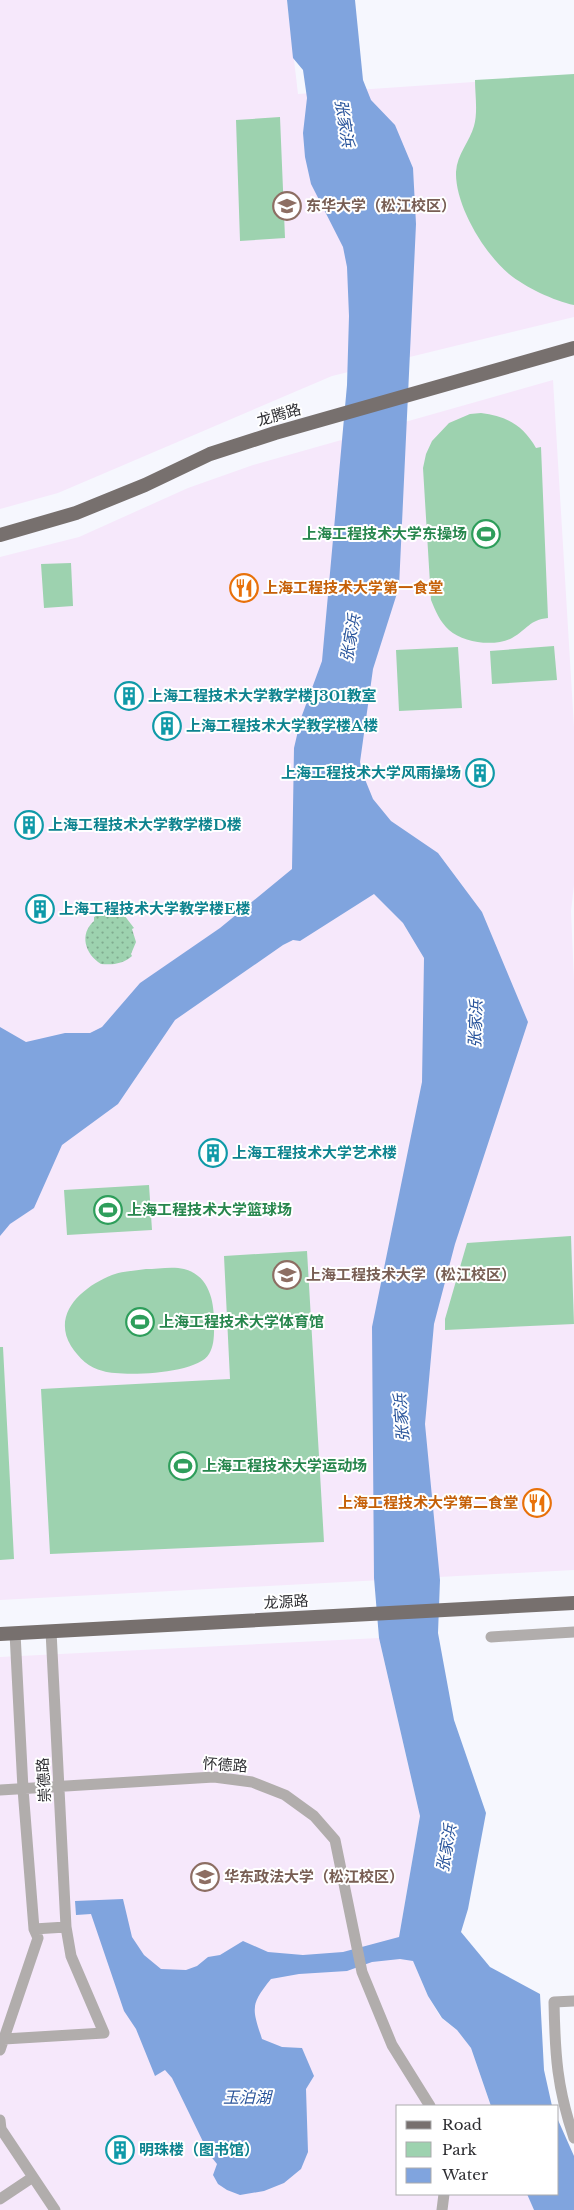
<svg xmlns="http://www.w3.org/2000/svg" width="574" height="2210" font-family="'Libre Baskerville','Noto Sans SC',serif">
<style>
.education{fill:#f6e8fb}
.green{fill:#9dd2af}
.park{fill:url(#park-dots)}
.water{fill:#80a4de}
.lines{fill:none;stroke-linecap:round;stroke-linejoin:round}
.minor{stroke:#b1adac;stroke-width:11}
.major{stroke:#77706e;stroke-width:14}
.labels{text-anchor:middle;stroke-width:4;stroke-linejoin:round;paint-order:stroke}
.education-label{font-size:15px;font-weight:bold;fill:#785e54;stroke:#fff;text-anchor:start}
.street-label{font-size:15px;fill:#2e2e32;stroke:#fff}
.leisure-label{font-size:15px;font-weight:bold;fill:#27864d;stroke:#fff;text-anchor:start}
.food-label{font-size:15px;font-weight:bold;fill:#c56008;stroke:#fff;text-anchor:start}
.culture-label{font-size:15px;font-weight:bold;fill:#0d838f;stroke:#fff;text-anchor:start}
.water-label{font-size:16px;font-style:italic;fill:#29549b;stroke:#fff}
</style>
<defs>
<pattern id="park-dots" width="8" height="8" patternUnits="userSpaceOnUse" patternTransform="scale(1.25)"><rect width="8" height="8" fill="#9dd2af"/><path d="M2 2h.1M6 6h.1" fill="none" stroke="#80ab8f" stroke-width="1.8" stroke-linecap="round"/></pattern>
</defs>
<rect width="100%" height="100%" fill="#f6f7fe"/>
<!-- education -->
<path class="education" d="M0,0H287L298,94L574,75V317L332,376L58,493L0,509Z
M553,380L574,727V885L571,911L574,980V1570L0,1600V557L79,537L188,488L253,465Z
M379,1638L420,1816L399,1937L413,1961L428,1996L441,2018L457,2030L471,2048L491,2106H398V2194H527L534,2210H0V1657Z"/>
<!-- green -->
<path class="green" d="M574,74V305C554,301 525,287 509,274C484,253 455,205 456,172C457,154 470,141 474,126C478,112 475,94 475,80Z
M280,117L285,238L240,241L236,120Z
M481,413C506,416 523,425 536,448L541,447L548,618C529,620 528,629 512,638C494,647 464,643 449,630C440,622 435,610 431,600L423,468L426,454L432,441L449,423L470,414Z
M71,563L73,606L44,608L41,564Z
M554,646L557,680L492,684L490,651Z
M458,647L462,708L399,711L396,650Z
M149,1185L152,1230L67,1235L64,1190Z
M571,1236L574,1324L445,1330V1319L467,1243Z
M307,1251L324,1542L50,1554L41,1389L230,1379L224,1256Z
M146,1269C157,1269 173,1266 184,1269C208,1275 214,1299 214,1321C214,1331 215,1345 209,1354C198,1374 123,1377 103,1371C89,1368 79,1358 71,1346C51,1313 84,1286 112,1275C122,1271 135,1271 146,1269Z
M0,1347H3L14,1559L0,1560Z"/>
<!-- park -->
<path class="park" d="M110,912L124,915L134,928L132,929L136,942L131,954L132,956C123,964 113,965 101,964C85,954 79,934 94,921V917L102,913Z"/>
<!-- water -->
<path class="water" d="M287,0H355L363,80L371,100L395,125L413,168L416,224L399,587L373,669L360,762L362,772L373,799L391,821L438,853L482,912L528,1022L455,1244L434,1324L425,1424L440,1580L438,1633L454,1720L486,1813L468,1909L461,1932L490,1967L540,1994L544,2070L552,2106H491L471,2048L457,2030L442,2018L428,1996L413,1961L400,1959L372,1962L347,1971L299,1974L271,1979C250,2005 252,2008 262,2039L282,2047L302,2048L314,2076L306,2089L308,2152L301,2169L284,2183L264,2191L240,2195L227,2190L218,2184L213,2175L217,2164L209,2154L172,2078L165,2070L155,2076L136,2029L124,2011L91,1914L76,1915L75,1901L123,1899L132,1937L144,1955L161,1969L186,1970L197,1966L208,1957L220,1955L243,1941L268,1952L303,1955L343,1952L399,1937L420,1816L379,1638L374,1578L372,1327L422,1082L424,958L403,923L374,894L300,941L293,940L283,945L175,1020L118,1104L62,1145L34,1208L10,1224L0,1236V1027L26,1042L65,1033H90L102,1027L140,983L220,928L292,869L294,748L301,718L322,661L347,385L349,316L347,267L343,247L311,184L305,157L303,133L307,98L303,70L293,58Z
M558,2120L574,2156V2210H534L527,2194H558Z"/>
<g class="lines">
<!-- minor -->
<path class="minor" d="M491,1637L574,1632
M0,1790L214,1777L252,1782L285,1795L314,1816L335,1840L362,1972L392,2045L430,2106
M34,1929L66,1927
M574,2001L554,2002C555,2055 557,2088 574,2138
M4,2039L104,2033L71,1956L66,1927L51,1631
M0,2050L38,1938L34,1929L23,1789L15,1633
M0,2120L1,2129L55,2210
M0,2199L33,2177
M442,2210L444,2194"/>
<!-- major -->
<path class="major" d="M0,535L76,513L145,485L210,454L275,433L574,348
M0,1634L574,1603"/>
</g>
<!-- icons -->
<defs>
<symbol id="university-ring" viewBox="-11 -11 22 22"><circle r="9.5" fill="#fff" stroke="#8d6e63" stroke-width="1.5"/><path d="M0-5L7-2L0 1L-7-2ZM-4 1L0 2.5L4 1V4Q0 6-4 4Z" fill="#8d6e63"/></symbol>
<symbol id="stadium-ring" viewBox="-11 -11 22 22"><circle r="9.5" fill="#fff" stroke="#2e9e5b" stroke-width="1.5"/><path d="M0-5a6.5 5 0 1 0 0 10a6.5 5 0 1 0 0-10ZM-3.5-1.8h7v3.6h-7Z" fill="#2e9e5b"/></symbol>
<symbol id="restaurant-ring" viewBox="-11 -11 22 22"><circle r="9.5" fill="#fff" stroke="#e8710a" stroke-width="1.5"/><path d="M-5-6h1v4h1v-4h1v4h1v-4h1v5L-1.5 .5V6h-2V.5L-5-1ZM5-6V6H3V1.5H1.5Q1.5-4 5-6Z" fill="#e8710a"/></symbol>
<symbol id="building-ring" viewBox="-11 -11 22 22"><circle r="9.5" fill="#fff" stroke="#0f9aa8" stroke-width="1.5"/><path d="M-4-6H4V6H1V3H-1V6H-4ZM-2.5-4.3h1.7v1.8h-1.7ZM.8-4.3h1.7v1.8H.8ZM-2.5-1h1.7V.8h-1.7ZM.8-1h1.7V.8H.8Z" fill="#0f9aa8"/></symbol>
</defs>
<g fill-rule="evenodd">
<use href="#university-ring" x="271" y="190" width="32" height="32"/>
<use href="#stadium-ring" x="470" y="518" width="32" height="32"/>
<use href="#restaurant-ring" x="228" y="572" width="32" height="32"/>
<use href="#building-ring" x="113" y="680" width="32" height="32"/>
<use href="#building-ring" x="151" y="710" width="32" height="32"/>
<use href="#building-ring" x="464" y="757" width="32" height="32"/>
<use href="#building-ring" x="13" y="809" width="32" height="32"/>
<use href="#building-ring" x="24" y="893" width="32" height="32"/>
<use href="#building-ring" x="197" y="1137" width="32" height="32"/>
<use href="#stadium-ring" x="92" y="1194" width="32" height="32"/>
<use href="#university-ring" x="271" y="1259" width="32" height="32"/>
<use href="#stadium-ring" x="124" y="1306" width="32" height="32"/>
<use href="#stadium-ring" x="167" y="1450" width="32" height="32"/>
<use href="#restaurant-ring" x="521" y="1487" width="32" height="32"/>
<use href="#university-ring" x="189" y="1861" width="32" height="32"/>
<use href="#building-ring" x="104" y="2134" width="32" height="32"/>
</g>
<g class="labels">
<!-- education labels -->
<g class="education-label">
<text x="306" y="211">东华大学（松江校区）</text>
<text x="306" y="1280">上海工程技术大学（松江校区）</text>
<text x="224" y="1882">华东政法大学（松江校区）</text>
</g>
<!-- street labels -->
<g class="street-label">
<text transform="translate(279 415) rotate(-16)" y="5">龙腾路</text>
<text transform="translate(286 1602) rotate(-3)" y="5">龙源路</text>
<text transform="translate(225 1765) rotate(4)" y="5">怀德路</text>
<text transform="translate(44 1780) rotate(-93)" y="5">崇德路</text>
</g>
<!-- leisure labels -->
<g class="leisure-label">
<text x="467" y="539" text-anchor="end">上海工程技术大学东操场</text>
<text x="127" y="1215">上海工程技术大学篮球场</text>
<text x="159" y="1327">上海工程技术大学体育馆</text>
<text x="202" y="1471">上海工程技术大学运动场</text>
</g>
<!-- food labels -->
<g class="food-label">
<text x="263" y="593">上海工程技术大学第一食堂</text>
<text x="518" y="1508" text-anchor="end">上海工程技术大学第二食堂</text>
</g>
<!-- culture labels -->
<g class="culture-label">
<text x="148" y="701">上海工程技术大学教学楼J301教室</text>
<text x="186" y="731">上海工程技术大学教学楼A楼</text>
<text x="461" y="778" text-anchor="end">上海工程技术大学风雨操场</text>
<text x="48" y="830">上海工程技术大学教学楼D楼</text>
<text x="59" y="914">上海工程技术大学教学楼E楼</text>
<text x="232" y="1158">上海工程技术大学艺术楼</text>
<text x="139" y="2155">明珠楼（图书馆）</text>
</g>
<!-- water labels -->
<g class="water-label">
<text transform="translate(345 123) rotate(81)" y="6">张家浜</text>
<text transform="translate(350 638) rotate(-80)" y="6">张家浜</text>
<text transform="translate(475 1024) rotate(-88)" y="6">张家浜</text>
<text transform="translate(401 1418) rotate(-94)" y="6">张家浜</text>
<text transform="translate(446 1848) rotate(-80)" y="6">张家浜</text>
<text x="247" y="2103">玉泊湖</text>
</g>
</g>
<!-- legend -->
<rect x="396" y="2105" width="162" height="90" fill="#ffffff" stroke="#ababad"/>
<rect x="406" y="2121" width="25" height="8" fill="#77706e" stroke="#ababad"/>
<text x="442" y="2130" font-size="15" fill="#2e2e32">Road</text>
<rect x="406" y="2142" width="25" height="15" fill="#9dd2af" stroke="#ababad"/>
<text x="442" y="2155" font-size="15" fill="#2e2e32">Park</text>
<rect x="406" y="2168" width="25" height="15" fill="#80a4de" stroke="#ababad"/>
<text x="442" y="2180" font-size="15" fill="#2e2e32">Water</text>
</svg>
